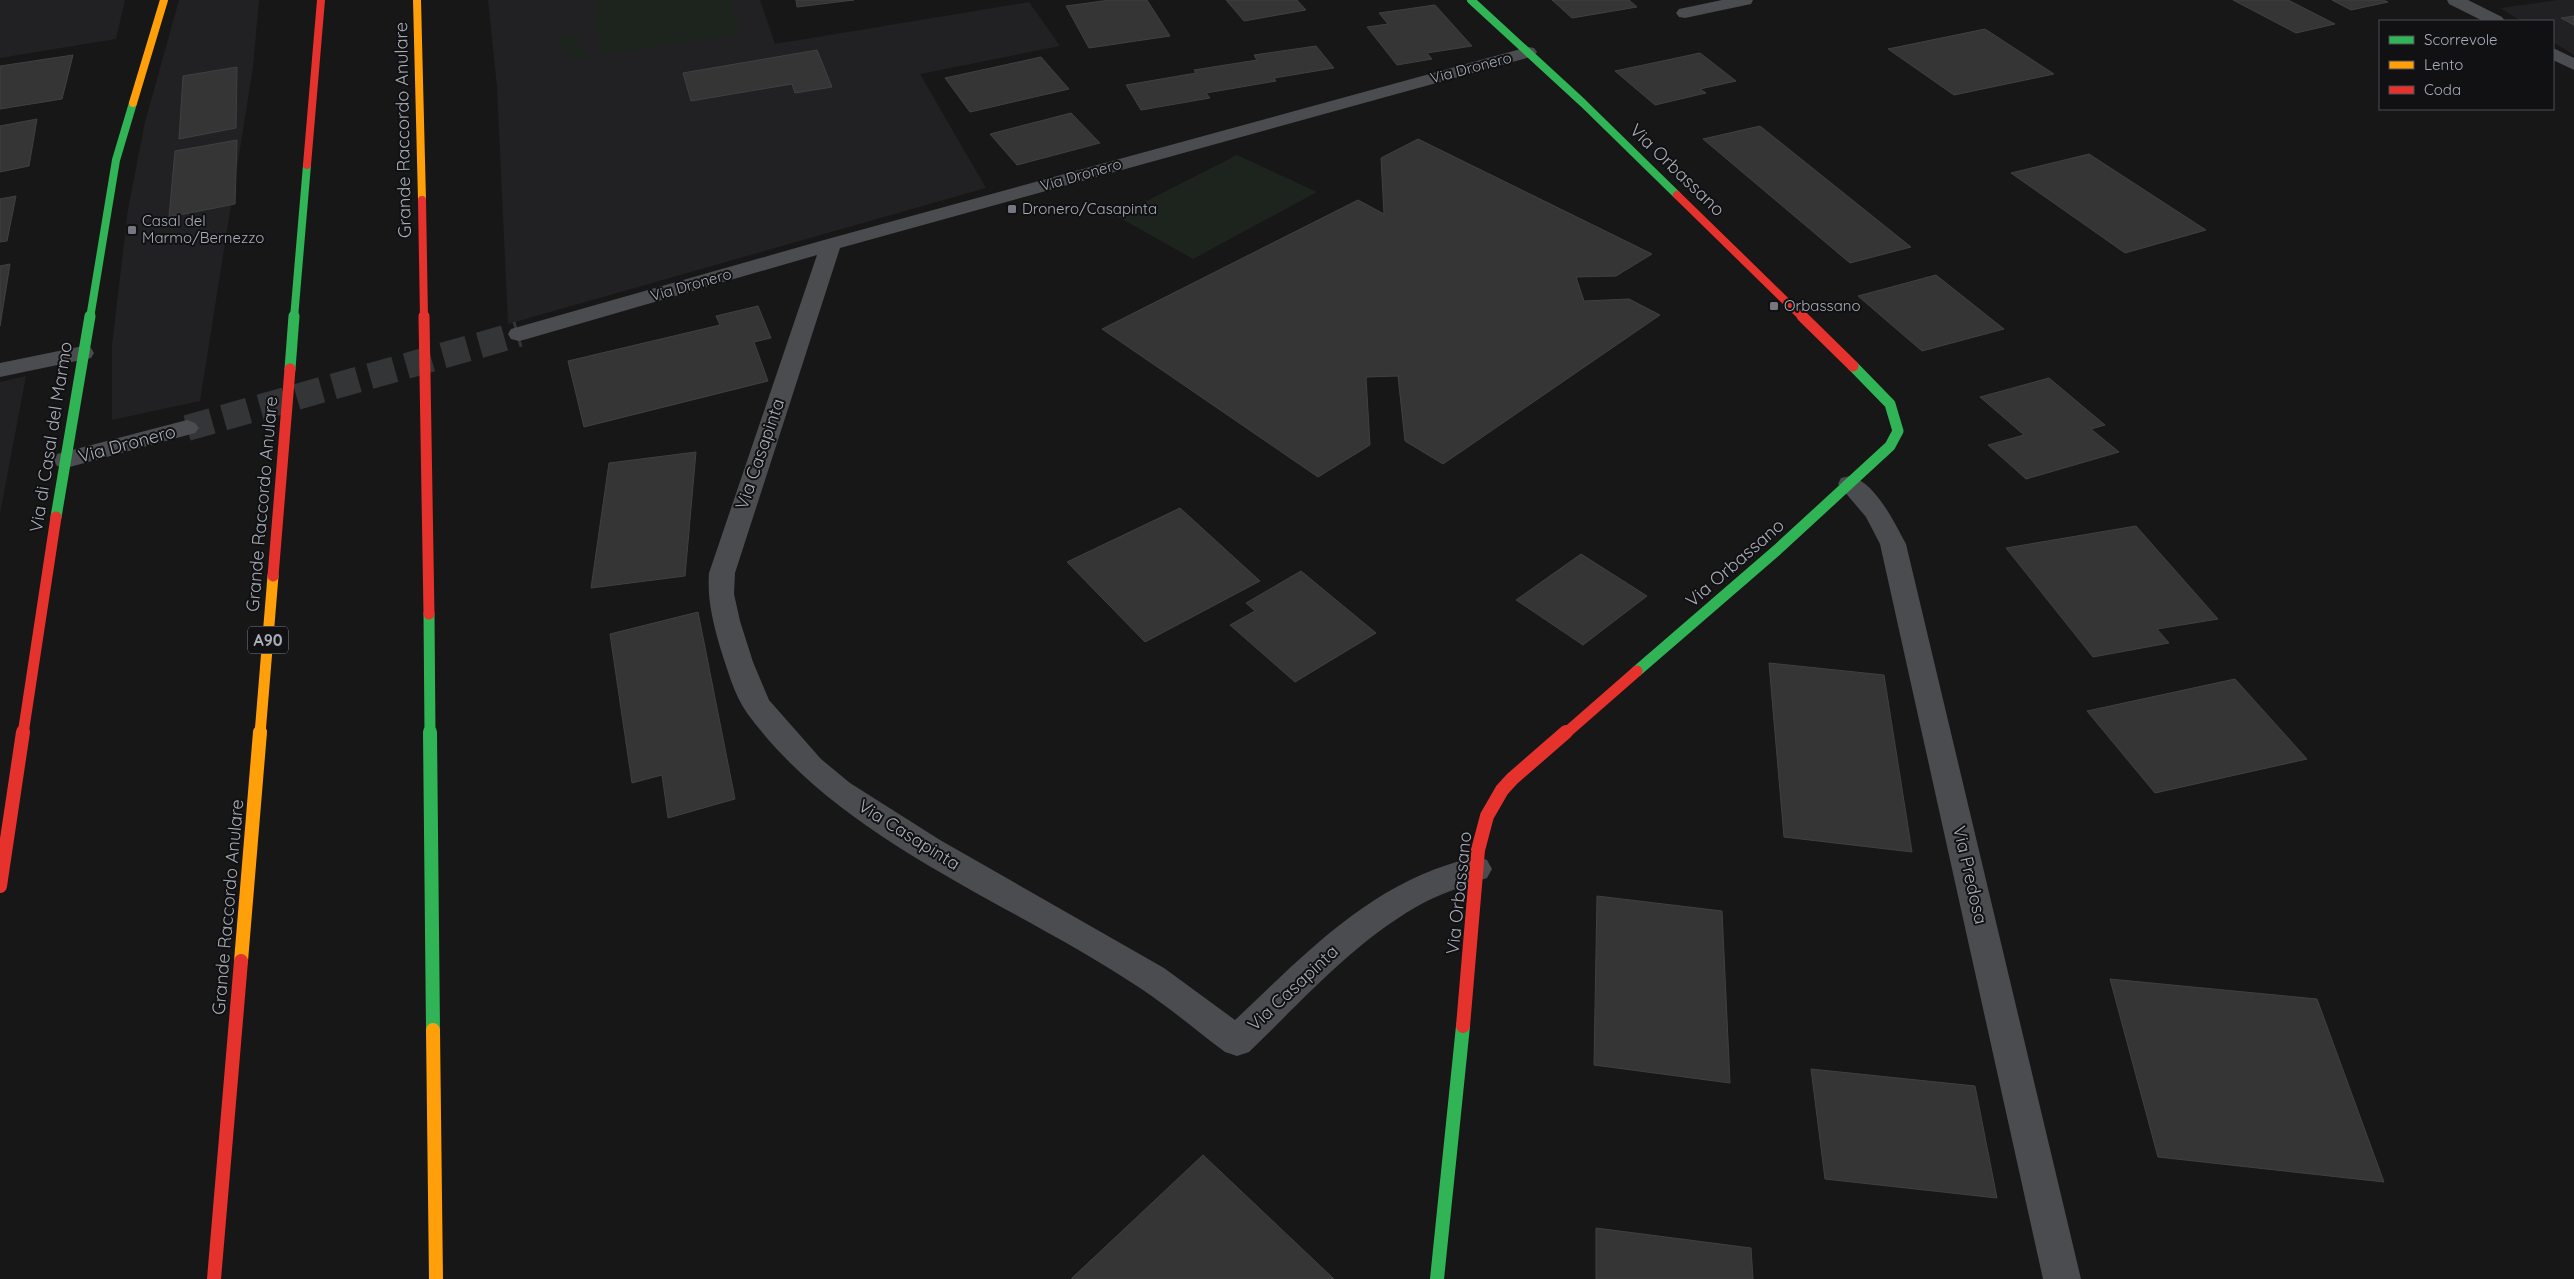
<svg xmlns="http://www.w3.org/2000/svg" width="2574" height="1279" font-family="Quicksand,sans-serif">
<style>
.built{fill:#212123}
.green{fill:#1d241e}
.building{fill:#353536;stroke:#3f4043}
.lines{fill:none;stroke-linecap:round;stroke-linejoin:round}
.street-tunnel{stroke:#343537;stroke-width:26;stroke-dasharray:26 12;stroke-linecap:butt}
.street{fill:#4b4c50;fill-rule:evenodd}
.fast-far2{stroke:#30b455;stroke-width:8}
.fast-far1{stroke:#30b455;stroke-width:11}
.fast{stroke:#30b455;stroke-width:14}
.slow-far2{stroke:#ff9f0a;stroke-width:8}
.slow-far1{stroke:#ff9f0a;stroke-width:11}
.slow{stroke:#ff9f0a;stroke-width:14}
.jam-far2{stroke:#e5322d;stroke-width:8}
.jam-far1{stroke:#e5322d;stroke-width:11}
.jam{stroke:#e5322d;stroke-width:14}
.poi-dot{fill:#757880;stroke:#111113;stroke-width:2}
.labels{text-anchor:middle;stroke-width:4;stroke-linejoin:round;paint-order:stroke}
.far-street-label{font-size:15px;fill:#a8adb8;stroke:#111113}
.far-poi-label{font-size:15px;fill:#a8adb8;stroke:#111113;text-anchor:start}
.shield{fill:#111113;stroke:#7b7e86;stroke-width:1}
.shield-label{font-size:16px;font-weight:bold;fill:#a8adb8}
.street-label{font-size:18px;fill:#a8adb8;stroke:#111113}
</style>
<rect width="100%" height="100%" fill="#171717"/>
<!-- built -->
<path class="built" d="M0,0H125L116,39L0,58Z
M179,0H259L253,67L200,401L112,420V345L128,209L145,122Z
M488,0H760L775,44L1029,2L1060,46L920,74L986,188L508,324L497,87Z
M2558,0H2574V55L2553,42V21H2521L2500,8Z
M26,376L0,514V382Z"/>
<!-- green -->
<path class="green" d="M593,0H730L741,34L601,55Z
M576,33L579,46L591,58L571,60L566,51L559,50V36Z
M1237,155L1317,192L1193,259L1117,216Z"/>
<!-- building -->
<path class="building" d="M796,0H854L797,7Z
M1110,0H1147L1170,36L1089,48L1066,6Z
M1226,0H1297L1306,10L1244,21Z
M1552,0H1629L1637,7L1572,18Z
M2233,0H2288L2335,24L2296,33Z
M2332,0H2383L2388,2L2351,10Z
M1435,5L1472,46L1427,53L1432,59L1397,65L1367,27L1388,24L1379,13Z
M2574,16V25L2561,18Z
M1985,29L2054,74L1954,95L1888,49Z
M1316,46L1334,68L1274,78L1276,81L1206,93L1210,98L1141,110L1126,85L1196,73L1194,70L1257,60L1254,55Z
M817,50L832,87L795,93L792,84L691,101L683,73Z
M1700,53L1736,81L1700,89L1706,93L1655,105L1615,71Z
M73,55L62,99L0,109V66Z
M1041,57L1069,89L970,112L945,78Z
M237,67L236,128L179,139L183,76Z
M1071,113L1100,143L1017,165L990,134Z
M37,119L29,166L0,172V126Z
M1760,126L1911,247L1850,263L1703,139Z
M1418,139L1652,254L1616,276L1576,277L1584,301L1629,299L1660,315L1443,464L1405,441L1398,376L1366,377L1370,445L1318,477L1102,329L1358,200L1384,214L1381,158Z
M237,140L235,204L169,217L175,151Z
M2089,154L2206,230L2125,253L2011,173Z
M16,196L7,241L0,242V199Z
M10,264L0,326V266Z
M1936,275L2004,329L1922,351L1858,296Z
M758,306L771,338L754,342L768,381L584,427L568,361L720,325L716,316Z
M2049,378L2105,425L2091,429L2119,452L2026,479L1988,445L2024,435L1980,397Z
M696,452L685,576L591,588L609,463Z
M1180,508L1260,581L1145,642L1067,562Z
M2136,526L2218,619L2157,629L2169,643L2093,657L2006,548Z
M1581,554L1647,596L1583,645L1516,600Z
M1301,571L1376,633L1295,682L1230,625L1255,611L1246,603Z
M698,612L735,799L668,818L662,775L632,783L610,634Z
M1769,663L1884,675L1912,852L1784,837Z
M2235,679L2307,759L2155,793L2087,711Z
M1597,896L1722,911L1730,1083L1594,1065Z
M2110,979L2317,999L2384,1182L2158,1157Z
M1811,1069L1975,1086L1997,1198L1825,1179Z
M1203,1155L1334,1279H1071Z
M1596,1228L1751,1248L1753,1279H1596Z"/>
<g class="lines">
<!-- street-tunnel -->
<path class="street-tunnel" d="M187,428L519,334"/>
<!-- street -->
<path class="street" d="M1722,0H1753L1751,4L1685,18L1679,17L1676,13L1679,9Z
M2447,0H2468L2502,17L2505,21H2483L2449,4Z
M1528,47L1534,48L1537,52L1534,56L840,248L735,573L734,594L740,621L753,662L769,700L821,759L850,783L940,840L1164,968L1235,1020C1299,960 1361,893 1447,865C1462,861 1472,855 1487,860L1492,869L1487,878C1463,886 1439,894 1416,907C1352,944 1302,1001 1249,1052L1237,1056L1225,1052C1197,1031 1170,1008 1140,988C1010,901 842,843 747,713C734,695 727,668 720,647C713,622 707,599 709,573L817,255L527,339L519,341L511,339L508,334L511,329L824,240Z
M2553,48L2574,58V70L2553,60Z
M83,346L91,348L94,353L91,358L0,377V363Z
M187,420L195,423L199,428L195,433L66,468L57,466L54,460L57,454Z
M1850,476C1876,483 1894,522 1906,544L2081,1279H2043L1880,544L1866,517L1838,484L1841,478Z"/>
<!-- fast-far2 -->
<path class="fast-far2" d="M1471,0L1583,103L1677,195
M90,318L116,160L133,103
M294,318L307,165"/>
<!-- fast-far1 -->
<path class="fast-far1" d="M290,369L294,316
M56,517L90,316
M429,614L430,734
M1637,671L1777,550L1890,446L1898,431L1890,404L1853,366"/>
<!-- fast -->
<path class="fast" d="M430,732L433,1030
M1437,1279L1463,1026"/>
<!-- slow-far2 -->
<path class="slow-far2" d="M417,0L422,200
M133,103L164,0"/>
<!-- slow-far1 -->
<path class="slow-far1" d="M260,734L273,576"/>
<!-- slow -->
<path class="slow" d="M241,961L260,732
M433,1030L436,1279"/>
<!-- jam-far2 -->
<path class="jam-far2" d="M307,165L321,0
M1677,195L1803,318
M422,200L424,318"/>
<!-- jam-far1 -->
<path class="jam-far1" d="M424,316L429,614
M1802,316L1853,366
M273,576L290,369
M23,734L56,517
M1565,734L1637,671"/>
<!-- jam -->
<path class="jam" d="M0,886L23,732
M1463,1026L1478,850L1487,816L1502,790L1512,779L1566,732
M214,1279L241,961"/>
</g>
<!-- markers -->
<g class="poi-dot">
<rect x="1007" y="204" width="10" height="10" rx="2.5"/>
<rect x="127" y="225" width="10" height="10" rx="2.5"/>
<rect x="1769" y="301" width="10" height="10" rx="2.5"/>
</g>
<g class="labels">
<!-- far-street labels -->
<g class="far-street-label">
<text transform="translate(1471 68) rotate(-15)" y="5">Via Dronero</text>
<text transform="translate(1081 175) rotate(-16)" y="5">Via Dronero</text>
<text transform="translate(691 285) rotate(-16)" y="5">Via Dronero</text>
</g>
<!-- far-poi labels -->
<g class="far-poi-label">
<text x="1022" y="214">Dronero/Casapinta</text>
<text x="142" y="226">Casal del<tspan x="142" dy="17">Marmo/Bernezzo</tspan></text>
<text x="1784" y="311">Orbassano</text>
</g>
<!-- shield labels -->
<rect class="shield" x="248" y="626.5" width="40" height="27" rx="4"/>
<g class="shield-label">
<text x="268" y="646">A90</text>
</g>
<!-- street labels -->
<g class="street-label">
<text transform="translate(403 130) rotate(-91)" y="6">Grande Raccordo Anulare</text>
<text transform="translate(1677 170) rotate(44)" y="6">Via Orbassano</text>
<text transform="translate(51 437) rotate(-81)" y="6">Via di Casal del Marmo</text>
<text transform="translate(127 444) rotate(-15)" y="6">Via Dronero</text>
<text transform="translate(760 454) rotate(-71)" y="6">Via Casapinta</text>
<text transform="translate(262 504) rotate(-85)" y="6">Grande Raccordo Anulare</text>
<text transform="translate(1735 563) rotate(-41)" y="6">Via Orbassano</text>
<text transform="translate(909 835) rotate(32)" y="6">Via Casapinta</text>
<text transform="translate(1970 875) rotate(77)" y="6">Via Predosa</text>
<text transform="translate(1459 893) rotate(-84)" y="6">Via Orbassano</text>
<text transform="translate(228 907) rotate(-85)" y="6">Grande Raccordo Anulare</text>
<text transform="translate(1293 988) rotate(-43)" y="6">Via Casapinta</text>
</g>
</g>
<!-- legend -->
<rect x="2379" y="20" width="175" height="90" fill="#111113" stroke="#4d4f55"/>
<rect x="2389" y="36" width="25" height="8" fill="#30b455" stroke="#4d4f55"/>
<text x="2424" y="45" font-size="15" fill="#a8adb8">Scorrevole</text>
<rect x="2389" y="61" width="25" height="8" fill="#ff9f0a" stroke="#4d4f55"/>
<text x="2424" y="70" font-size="15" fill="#a8adb8">Lento</text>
<rect x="2389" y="86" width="25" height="8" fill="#e5322d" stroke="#4d4f55"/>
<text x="2424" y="95" font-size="15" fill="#a8adb8">Coda</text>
</svg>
